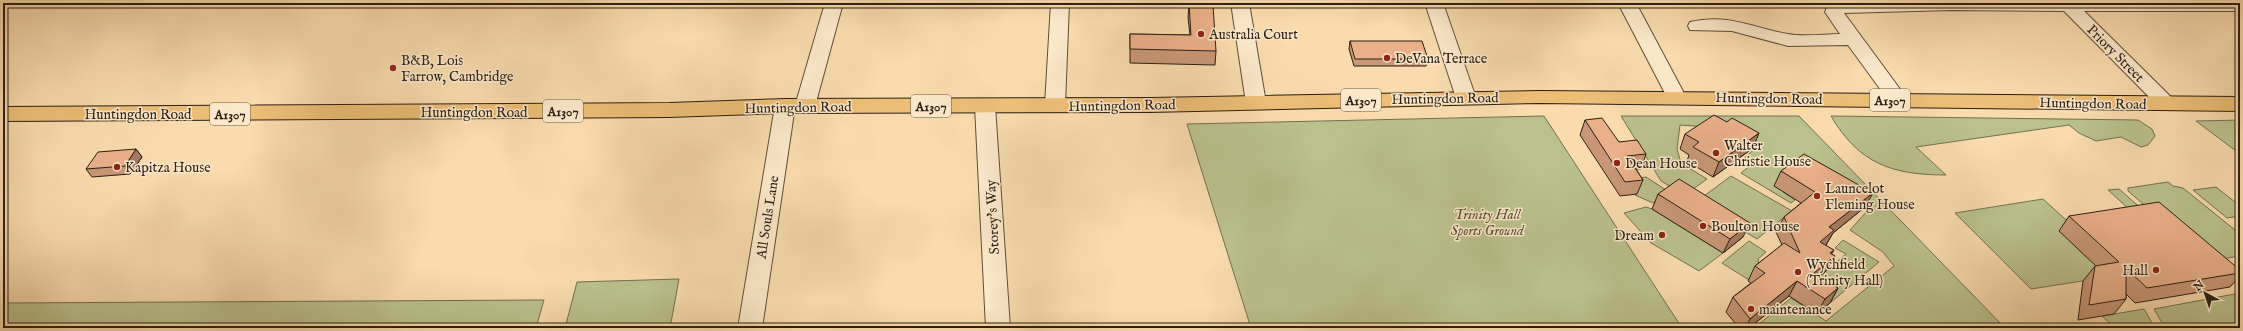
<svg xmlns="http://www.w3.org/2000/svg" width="2243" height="331" font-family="'IM FELL English',serif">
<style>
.green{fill:#bac18d;stroke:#727050}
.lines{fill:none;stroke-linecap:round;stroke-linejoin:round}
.minor-casing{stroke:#5e4e3a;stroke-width:2}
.major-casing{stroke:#2b1f14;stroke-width:2}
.minor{fill:#fbe8ca;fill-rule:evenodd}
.major{fill:#ecbe76;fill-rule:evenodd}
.wall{fill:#c99777;stroke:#2b1f14}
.shaded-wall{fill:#a47b61;stroke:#2b1f14}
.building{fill:#eab08a;stroke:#2b1f14}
.poi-dot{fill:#8f2418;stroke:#fbe8ca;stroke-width:1.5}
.labels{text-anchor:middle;stroke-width:3;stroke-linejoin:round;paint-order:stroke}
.shield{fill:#fbe8ca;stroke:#695b4b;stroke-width:1}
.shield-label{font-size:13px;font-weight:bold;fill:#2b1f14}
.poi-label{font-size:14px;fill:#2b1f14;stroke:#fbe8ca;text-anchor:start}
.street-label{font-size:14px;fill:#2b1f14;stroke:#fbe8ca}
.park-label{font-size:14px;font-style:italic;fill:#565038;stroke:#fbe8ca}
</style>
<rect width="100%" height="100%" fill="#f9dbad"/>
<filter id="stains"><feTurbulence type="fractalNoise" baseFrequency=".005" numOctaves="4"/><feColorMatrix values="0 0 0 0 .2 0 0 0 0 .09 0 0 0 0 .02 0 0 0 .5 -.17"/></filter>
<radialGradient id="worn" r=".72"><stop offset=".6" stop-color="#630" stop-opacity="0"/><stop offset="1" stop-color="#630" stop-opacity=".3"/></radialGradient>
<!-- green -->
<path class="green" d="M1544,116L1682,328H1251L1187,124Z
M1621,116H1799L2005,328H1754L1791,298L1826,321L1894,266L1883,252L1850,230L1869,209L1797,169L1783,192L1795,200L1791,203L1741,173L1752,164L1743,159L1757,147L1723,128L1680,125L1677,149L1681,163L1707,179L1685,195L1661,181Z
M1831,116L2138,120L2152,129L2155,136L2148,145L2141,147L2121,137L2096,141L2079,133L2069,125L1916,147L1946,175C1893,175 1859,164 1831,116Z
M2240,120V154L2196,121Z
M1731,176L1792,211L1757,239L1696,202Z
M1646,177L1669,192L1653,203L1635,195L1637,194L1628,180Z
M2168,182L2173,186L2183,188L2240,234V256L2209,261L2128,191V188Z
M2216,187L2240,206V216L2227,218L2193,190Z
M2119,189L2151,217L2140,219L2108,190Z
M2043,199L2075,228L2108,277L2031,289L1955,213Z
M1646,207L1652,209L1723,253L1699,271L1651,243L1624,213Z
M1843,240L1879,262L1830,303L1806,288L1846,254L1835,248Z
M1749,241L1766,252L1758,259L1760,271L1749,280L1722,263Z
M679,279L670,328H565L577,282Z
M2240,293V328H2165L2154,309Z
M544,300L536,328H3V303Z
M2144,309L2155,328H2115L2102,316Z"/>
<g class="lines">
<defs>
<path id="minor" d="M825,3H843L815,106L812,110L805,112L798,110L795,106Z
M1051,3H1069L1065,105L1062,109L1055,111L1048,109L1045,105Z
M1231,3H1249L1266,103L1263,107L1256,109L1249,107L1246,103Z
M1425,3H1443L1476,98L1473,102L1466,104L1459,102L1456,98Z
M1618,3H1636L1686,97L1683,101L1676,103L1669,101Z
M1832,3H2240V11H2084L2174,100L2177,104L2174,108L2167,110L2160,108L2064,11L1952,10L1844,13L1908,100L1905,104L1898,106L1891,104L1848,45L1788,46L1732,31L1690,30L1688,26L1690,22C1728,13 1753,28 1788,34C1804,37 1824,34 1840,34L1825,12L1828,4Z
M785,100L792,102L795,106L762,328H738L775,106L778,102Z
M985,100L992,102L995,106L1010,328H986L975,106L978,102Z"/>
<path id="major" d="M1540,91L2240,97V111L1540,103L1151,112L785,113L669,117L3,121V107L669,103L785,99L1151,98Z"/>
</defs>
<!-- minor casing -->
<use href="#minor" class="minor-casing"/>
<!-- major casing -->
<use href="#major" class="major-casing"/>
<!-- minor -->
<use href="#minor" class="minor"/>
<!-- major -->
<use href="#major" class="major"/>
</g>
<!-- wall -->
<path class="wall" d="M1189,4L1216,51L1215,65L1130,63V34L1190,35L1188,18Z
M1350,41L1428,59L1426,66H1354L1349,49Z
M1585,120L1619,142L1646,154L1641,169H1636L1643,180L1637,194L1620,196L1580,135Z
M1685,134L1753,148L1713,177L1687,161L1689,155L1680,149Z
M136,149L142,157L130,174L92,177L86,169Z
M1781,171L1865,207L1833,233L1826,245L1831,254L1835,256L1826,271L1819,277L1838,288L1830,303L1817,314L1789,296L1749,328H1739L1726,312L1733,297L1751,283L1748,281L1755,266L1782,245L1776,232L1784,217L1801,203L1774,186Z
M1658,194L1743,237L1723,253L1652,209Z
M2069,216L2240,270V276L2230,287L2135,303L2126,294V299L2114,314L2078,320L2083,281L2095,266H2096L2059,231Z"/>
<!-- shaded-wall -->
<path class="shaded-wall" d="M1759,133L1753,148L1713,177L1719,162Z
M136,149L142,157L130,174L125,166Z
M1873,193L1865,207L1833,233L1826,245L1812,257L1820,242L1829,227Z
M1750,223L1743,237L1723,253L1730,239Z
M1834,250L1827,262L1835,256L1826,271L1806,288L1814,273L1830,253Z
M1797,281L1789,296L1749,328H1745L1750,319Z
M1838,288L1830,303L1817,314L1825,299Z"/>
<!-- building -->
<path class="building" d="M1189,4L1213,5L1216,51L1130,49V34L1191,35Z
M1350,41H1422L1428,59H1355Z
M1714,115L1727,122L1732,118L1759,133L1719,162L1693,147L1699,142L1685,134Z
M1602,118L1619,142L1637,140L1646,154L1627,156L1643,180L1625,182L1585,120Z
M136,149L125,166L86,169L98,152Z
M1804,154L1873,193L1829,227L1834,230L1820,242L1834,250L1830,253L1835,256L1814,273L1838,288L1825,299L1797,281L1750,319L1733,297L1765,273L1755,266L1784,243L1800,253L1784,217L1815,192L1781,171Z
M1679,179L1750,223L1730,239L1658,194Z
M2159,202L2240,270V273L2147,288L2126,268V299L2089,305L2095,266L2119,262L2069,216Z"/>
<!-- markers -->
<g class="poi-dot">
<circle cx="1201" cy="34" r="4"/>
<circle cx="1387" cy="58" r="4"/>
<circle cx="393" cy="68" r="4"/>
<circle cx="1716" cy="153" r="4"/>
<circle cx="1617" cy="163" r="4"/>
<circle cx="117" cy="167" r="4"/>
<circle cx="1817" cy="196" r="4"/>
<circle cx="1703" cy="226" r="4"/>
<circle cx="1662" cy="235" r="4"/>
<circle cx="2156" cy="270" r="4"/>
<circle cx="1798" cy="272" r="4"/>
<circle cx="1751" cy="309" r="4"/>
</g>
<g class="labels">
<!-- shield labels -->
<g class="shield">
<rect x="1341" y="89" width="40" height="22" rx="3"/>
<rect x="1870" y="89" width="40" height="22" rx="3"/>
<rect x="911" y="95" width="40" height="22" rx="3"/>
<rect x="543" y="100" width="40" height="22" rx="3"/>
<rect x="210" y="103" width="40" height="22" rx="3"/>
</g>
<g class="shield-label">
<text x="1361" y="105">A1307</text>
<text x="1890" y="105">A1307</text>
<text x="931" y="111">A1307</text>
<text x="563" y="116">A1307</text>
<text x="230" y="119">A1307</text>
</g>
<!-- poi labels -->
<g class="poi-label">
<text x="1209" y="39">Australia Court</text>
<text x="1395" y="63">DeVana Terrace</text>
<text x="401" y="65">B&amp;B, Lois<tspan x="401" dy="16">Farrow, Cambridge</tspan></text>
<text x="1724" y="150">Walter<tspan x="1724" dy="16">Christie House</tspan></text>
<text x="1625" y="168">Dean House</text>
<text x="125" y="172">Kapitza House</text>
<text x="1825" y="193">Launcelot<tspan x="1825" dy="16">Fleming House</tspan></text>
<text x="1711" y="231">Boulton House</text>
<text x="1654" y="240" text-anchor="end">Dream</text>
<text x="1806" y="269">Wychfield<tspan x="1806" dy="16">(Trinity Hall)</tspan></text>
<text x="2148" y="275" text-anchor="end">Hall</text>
<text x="1759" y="314">maintenance</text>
</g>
<!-- street labels -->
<g class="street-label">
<text transform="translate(2116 53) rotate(45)" y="5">Priory Street</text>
<text transform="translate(1445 98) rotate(-1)" y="5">Huntingdon Road</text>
<text transform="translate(1769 98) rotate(1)" y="5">Huntingdon Road</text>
<text transform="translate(2093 103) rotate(1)" y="5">Huntingdon Road</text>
<text transform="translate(1122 105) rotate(-1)" y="5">Huntingdon Road</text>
<text transform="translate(798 107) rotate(-1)" y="5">Huntingdon Road</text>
<text x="474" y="117">Huntingdon Road</text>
<text x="138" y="119">Huntingdon Road</text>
<text transform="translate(767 217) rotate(-81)" y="5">All Souls Lane</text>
<text transform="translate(992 217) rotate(-93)" y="5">Storey's Way</text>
</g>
<!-- park labels -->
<g class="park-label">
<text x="1487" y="219">Trinity Hall<tspan x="1487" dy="16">Sports Ground</tspan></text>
</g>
</g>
<!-- margin -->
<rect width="2243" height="331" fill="none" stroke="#f9dbad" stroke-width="16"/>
<rect x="4" y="4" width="2235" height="323" fill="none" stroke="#2b1f14" stroke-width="2"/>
<rect x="8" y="8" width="2227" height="315" fill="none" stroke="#2b1f14"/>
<!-- north arrow -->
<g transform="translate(2205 293) rotate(320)" stroke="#fbe8ca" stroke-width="3" paint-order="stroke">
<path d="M0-3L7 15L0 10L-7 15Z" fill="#2b1f14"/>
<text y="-6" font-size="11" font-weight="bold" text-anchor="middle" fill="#2b1f14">N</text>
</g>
<rect width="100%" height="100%" filter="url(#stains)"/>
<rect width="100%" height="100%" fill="url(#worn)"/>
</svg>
